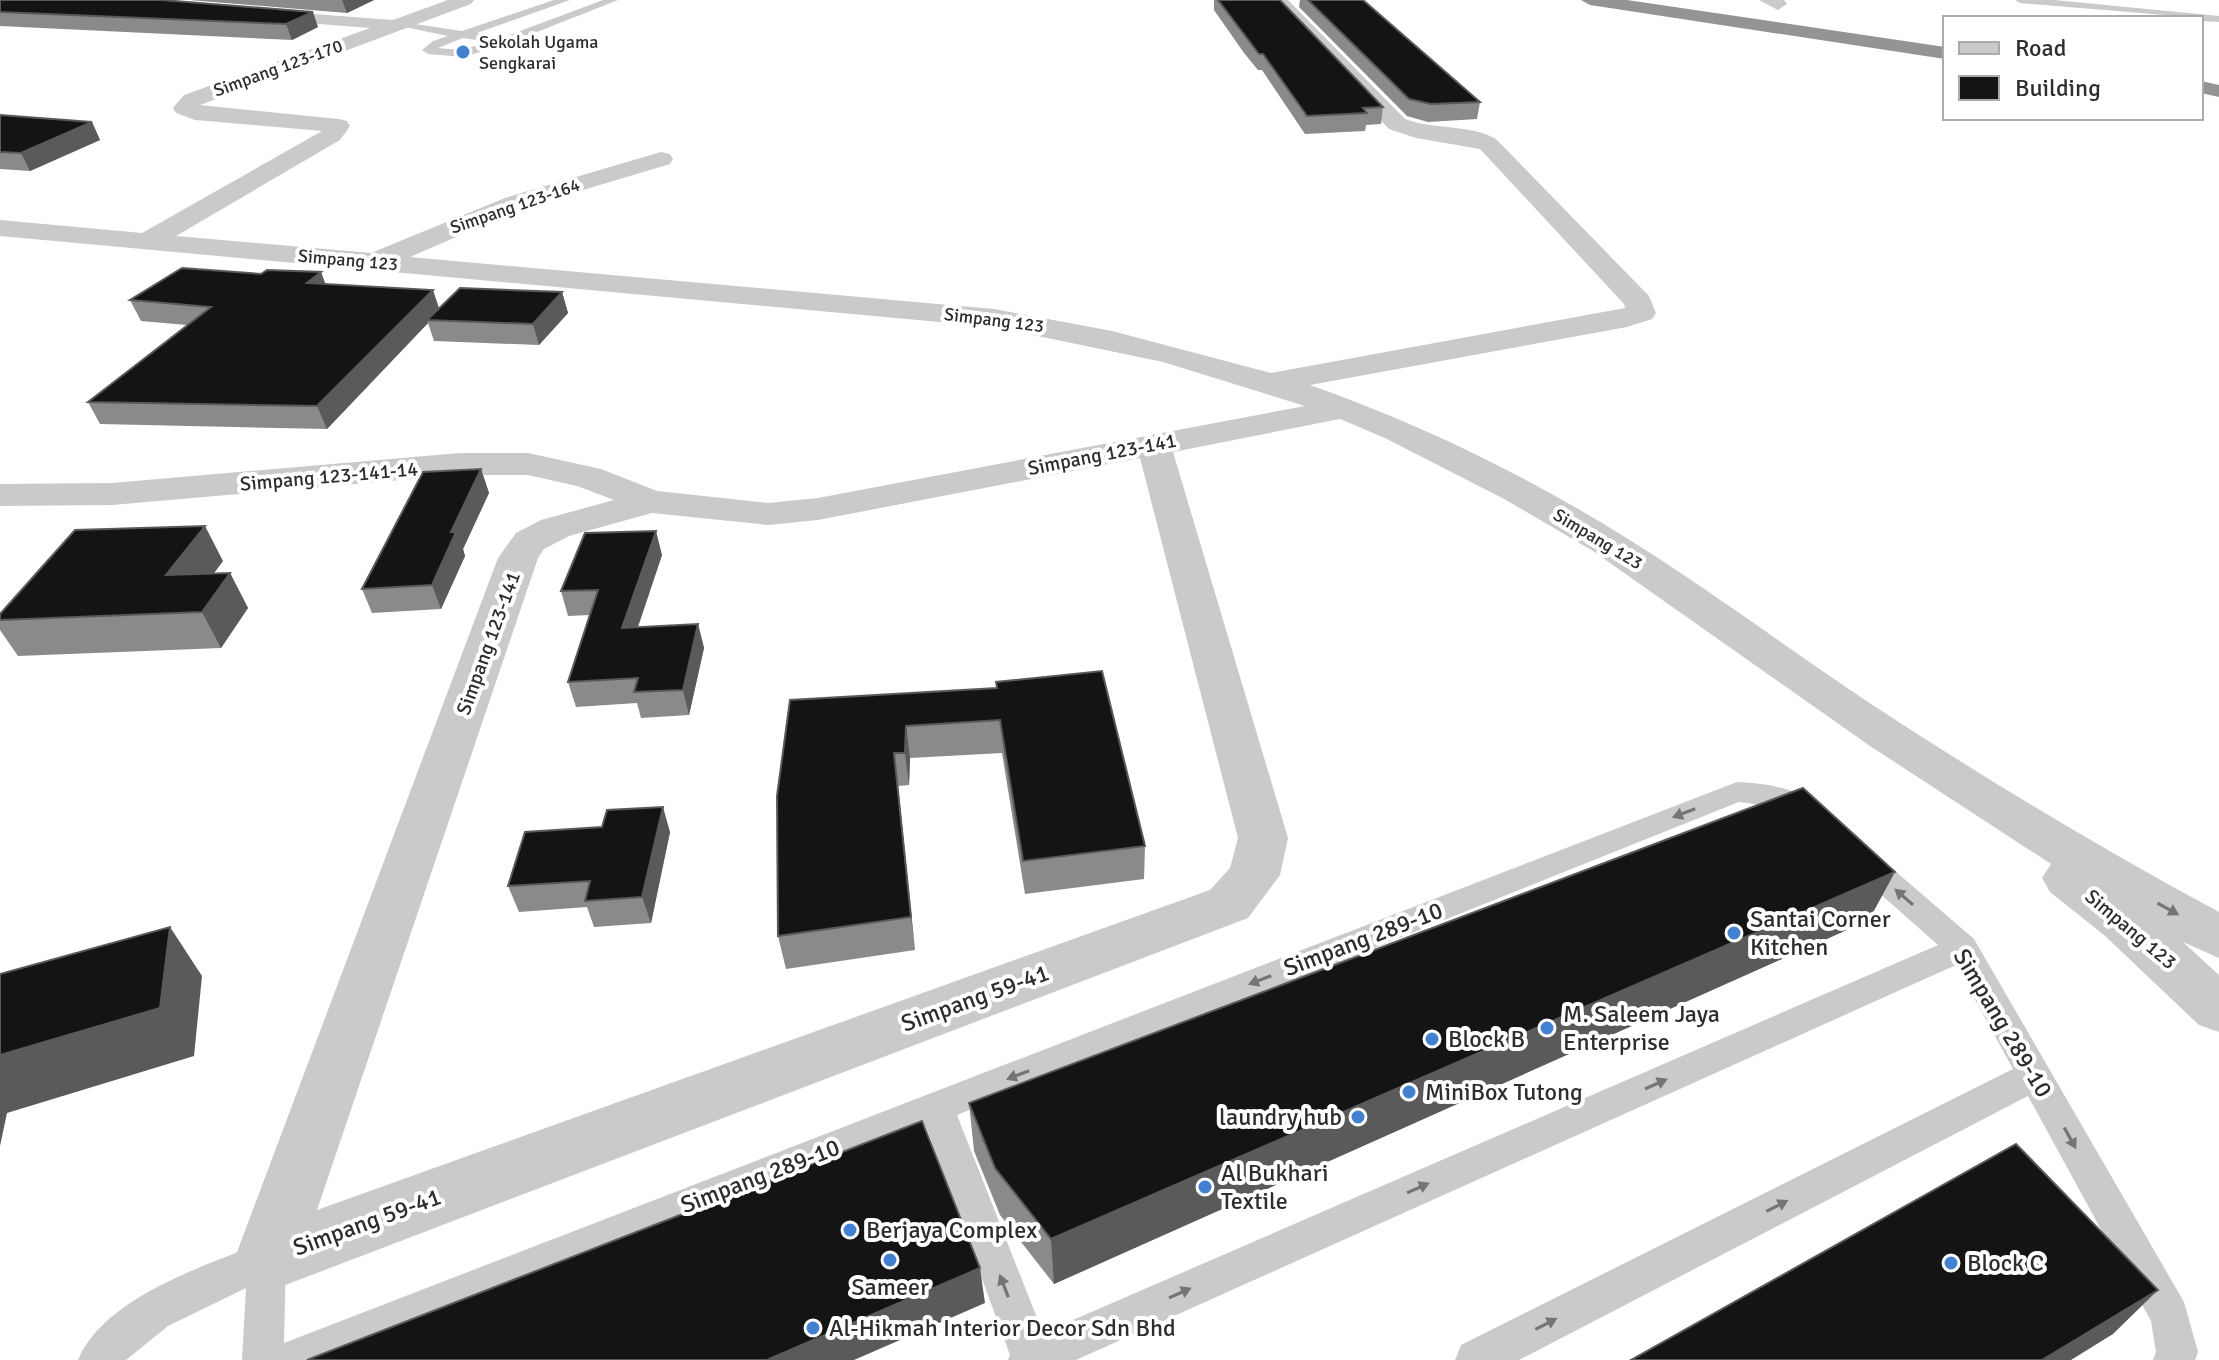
<svg xmlns="http://www.w3.org/2000/svg" width="2219" height="1360" font-family="Signika,sans-serif">
<style>
.lines{fill:none;stroke-linecap:round;stroke-linejoin:round}
.lane{fill:#cacaca;fill-rule:evenodd}
.street{fill:#cacaca;fill-rule:evenodd}
.highway{fill:#949494;fill-rule:evenodd}
.wall{fill:#8a8a8a}
.shaded-wall{fill:#5a5a5a}
.building{fill:#141414;stroke:#5a5a5a;stroke-width:2}
.oneway{fill:#747474}
.poi-dot{fill:#4280d2;stroke:#fff;stroke-width:3}
.labels{text-anchor:middle;stroke-width:8;stroke-linejoin:round;paint-order:stroke}
.far-poi-label{font-size:18px;fill:#2d2d2d;stroke:#fff;text-anchor:start}
.far-street-label{font-size:18px;fill:#2d2d2d;stroke:#fff}
.street-label{font-size:20px;fill:#2d2d2d;stroke:#fff}
.near-poi-label{font-size:24px;fill:#2d2d2d;stroke:#fff;text-anchor:start}
.near-street-label{font-size:24px;fill:#2d2d2d;stroke:#fff}
</style>
<rect width="100%" height="100%" fill="#fff"/>
<g class="lines">
<!-- lane -->
<path class="lane" d="M554,0H570L477,33L504,37L603,0H618L509,43L464,57L428,54L422,50L433,41L448,36L395,25L401,22L462,31ZM463,38L489,42L460,50L438,48Z
M2015,0H2054L2219,16V22L2201,21V18L2020,3Z
M1737,782C1763,783 1808,788 1822,813L1818,820L1808,823L1770,806L1739,802L957,1115L1043,1333L1938,945L1851,868L1847,860L1851,852L1862,849L1873,852L1974,939L2184,1302L2198,1352L2195,1360H2153L2156,1352L2151,1321L2028,1096L1519,1360H1455L1461,1345L2013,1069L1956,965L1076,1360H1008L1010,1355L926,1127L344,1360H242L246,1288L168,1326L126,1360H78C105,1296 207,1265 267,1241L281,1247L286,1260L284,1343Z"/>
<!-- street -->
<path class="street" d="M448,0H474L471,4L200,105L339,119L347,121L350,126L340,140L176,236L371,253L505,198L661,152L670,154L673,159L670,164L523,208L410,257L994,309L1112,331L1271,373L1625,308L1624,304L1480,149L1416,138L1389,129L1269,0H1288L1405,119C1434,130 1470,124 1496,139L1649,296L1656,313L1652,319L1627,327L1310,385C1418,423 1523,474 1620,534C1706,587 1787,648 1871,704C1984,778 2100,848 2219,912V958L2183,942L2219,975V1032L2199,1025L2104,935L2050,892L2042,878L2051,864L1870,746L1593,551L1506,500L1385,438L1340,419L1173,452L1288,838L1280,875L1248,918L267,1292L244,1282L234,1260L498,558L516,533L541,520L614,500L577,486L528,475H460L112,505L0,506V484L112,483L460,453H528L601,469L657,491L768,503L818,498L1305,406L1163,362L994,327L0,236V220L142,233L322,131L195,120L176,113L173,108L184,95L370,28L256,19L249,17L247,13L249,9L393,20ZM1140,458L1238,838L1230,868L1210,890L317,1210L538,558L544,549L569,536L652,513L768,525L818,520Z
M1759,0H1784L1787,4L1778,10Z"/>
<!-- highway -->
<path class="highway" d="M1581,0H1627L1945,47V59L1590,5Z
M2201,81L2219,85V97L2201,93Z"/>
</g>
<!-- wall -->
<path class="wall" d="M0,0L318,27L292,40L0,26Z
M189,0H374L347,13Z
M1214,0H1280L1383,107L1381,124L1366,125L1365,131L1305,134L1262,70H1258L1244,53L1214,10Z
M1300,0H1363L1480,102L1477,119L1428,122L1407,116L1299,7Z
M0,115L92,122L100,140L30,171L0,169Z
M325,284L439,308L562,292L568,313L539,345L434,341L428,323L327,429L100,424L88,402L187,325L141,321L130,300Z
M481,469L489,493L463,549L465,556L441,609L372,613L362,589Z
M662,555L638,627L698,624L704,648L689,715L641,718L637,703L576,707L568,682L590,615L568,616L561,591Z
M223,561L213,573H230L248,608L221,648L18,656L0,630V614Z
M996,688L1145,846L1144,879L1025,894L1002,753L910,758L909,785L898,786L915,950L786,969L778,936L790,700Z
M670,832L651,923L594,927L587,907L519,912L508,886Z
M1869,920L1054,1284L1000,1215L974,1151L969,1103Z"/>
<!-- shaded-wall -->
<path class="shaded-wall" d="M342,0H374L347,13Z
M313,12L318,27L292,40L286,24Z
M92,122L100,140L30,171L21,153Z
M321,272L329,293L307,283Z
M433,290L440,311L427,320L428,323L327,429L317,406Z
M562,292L568,313L539,345L533,324Z
M481,469L489,493L463,549L465,556L441,609L432,585L451,532Z
M205,526L223,561L186,611L166,575Z
M656,531L662,555L629,653L622,628Z
M230,573L248,608L221,648L202,612Z
M698,624L704,648L689,715L683,690Z
M906,726L910,758L909,785L905,753Z
M894,753L898,786L915,950L911,917Z
M663,807L670,832L651,923L642,897Z
M1895,872L1869,920L1054,1284L1051,1239Z
M170,927L202,976L194,1056L7,1113L0,1146V1055Z
M980,1268L985,1303L854,1360H767Z
M2158,1290L2113,1334L2071,1360H2042Z"/>
<!-- building -->
<path class="building" d="M0,0H162L313,12L286,24L0,12Z
M1218,0H1280L1383,107L1363,108L1367,113L1307,116L1263,54H1259Z
M1308,0H1363L1480,102L1431,104L1409,99Z
M0,115L92,122L21,153L0,152Z
M182,268L261,274L267,270L321,272L307,283L433,290L317,406L88,402L211,307L130,300Z
M460,288L562,292L533,324L427,320Z
M481,469L451,532H456L432,585L362,589L423,472Z
M205,526L166,575L230,573L202,612L0,620V614L75,530Z
M656,531L622,628L698,624L683,690L634,692L638,678L568,682L598,590L561,591L585,533Z
M1102,671L1145,846L1023,861L1000,720L906,726L905,753H894L911,917L778,936L777,796L790,700L997,688L996,682Z
M1803,788L1895,872L1051,1239L995,1168L969,1103Z
M663,807L642,897L585,901L590,881L508,886L525,832L602,827L607,810Z
M170,927L160,1008L0,1055V974Z
M922,1121L980,1268L767,1360H307Z
M2016,1144L2158,1290L2042,1360H1631Z"/>
<!-- one-way arrows -->
<defs><path id="oneway-solid" d="M-6-.8H1V-3.2L6.5 0L1 3.2V.8H-6Z" transform="scale(2)"/></defs>
<g class="oneway">
<use href="#oneway-solid" transform="translate(1684 813) rotate(159)"/>
<use href="#oneway-solid" transform="translate(1904 897) rotate(-139)"/>
<use href="#oneway-solid" transform="translate(2168 909) rotate(29)"/>
<use href="#oneway-solid" transform="translate(1260 980) rotate(159)"/>
<use href="#oneway-solid" transform="translate(1018 1075) rotate(159)"/>
<use href="#oneway-solid" transform="translate(1656 1084) rotate(-24)"/>
<use href="#oneway-solid" transform="translate(2070 1138) rotate(61)"/>
<use href="#oneway-solid" transform="translate(1418 1188) rotate(-24)"/>
<use href="#oneway-solid" transform="translate(1777 1206) rotate(-27)"/>
<use href="#oneway-solid" transform="translate(1004 1286) rotate(-111)"/>
<use href="#oneway-solid" transform="translate(1180 1293) rotate(-24)"/>
<use href="#oneway-solid" transform="translate(1546 1324) rotate(-27)"/>
</g>
<!-- markers -->
<g class="poi-dot">
<circle cx="463" cy="52" r="8"/>
<circle cx="1734" cy="933" r="8"/>
<circle cx="1547" cy="1028" r="8"/>
<circle cx="1432" cy="1039" r="8"/>
<circle cx="1409" cy="1092" r="8"/>
<circle cx="1358" cy="1117" r="8"/>
<circle cx="1205" cy="1187" r="8"/>
<circle cx="850" cy="1230" r="8"/>
<circle cx="890" cy="1260" r="8"/>
<circle cx="1951" cy="1263" r="8"/>
<circle cx="813" cy="1328" r="8"/>
</g>
<g class="labels">
<!-- far-poi labels -->
<g class="far-poi-label">
<text x="479" y="48">Sekolah Ugama<tspan x="479" dy="21">Sengkarai</tspan></text>
</g>
<!-- far-street labels -->
<g class="far-street-label">
<text transform="translate(278 68) rotate(-20)" y="6">Simpang 123-170</text>
<text transform="translate(515 206) rotate(-19)" y="6">Simpang 123-164</text>
<text transform="translate(348 260) rotate(5)" y="6">Simpang 123</text>
<text transform="translate(994 320) rotate(7)" y="6">Simpang 123</text>
<text transform="translate(1598 539) rotate(31)" y="6">Simpang 123</text>
</g>
<!-- street labels -->
<g class="street-label">
<text transform="translate(1102 454) rotate(-11)" y="7">Simpang 123-141</text>
<text transform="translate(329 476) rotate(-5)" y="7">Simpang 123-141-14</text>
<text transform="translate(488 643) rotate(-70)" y="7">Simpang 123-141</text>
<text transform="translate(2131 929) rotate(40)" y="7">Simpang 123</text>
</g>
<!-- near-poi labels -->
<g class="near-poi-label">
<text x="1750" y="927">Santai Corner<tspan x="1750" dy="28">Kitchen</tspan></text>
<text x="1563" y="1022">M. Saleem Jaya<tspan x="1563" dy="28">Enterprise</tspan></text>
<text x="1448" y="1047">Block B</text>
<text x="1425" y="1100">MiniBox Tutong</text>
<text x="1342" y="1125" text-anchor="end">laundry hub</text>
<text x="1221" y="1181">Al Bukhari<tspan x="1221" dy="28">Textile</tspan></text>
<text x="866" y="1238">Berjaya Complex</text>
<text x="1967" y="1271">Block C</text>
<text x="890" y="1295" text-anchor="middle">Sameer</text>
<text x="829" y="1336">Al-Hikmah Interior Decor Sdn Bhd</text>
</g>
<!-- near-street labels -->
<g class="near-street-label">
<text transform="translate(1363 939) rotate(-21)" y="8">Simpang 289-10</text>
<text transform="translate(975 998) rotate(-20)" y="8">Simpang 59-41</text>
<text transform="translate(2003 1023) rotate(59)" y="8">Simpang 289-10</text>
<text transform="translate(760 1176) rotate(-21)" y="8">Simpang 289-10</text>
<text transform="translate(367 1222) rotate(-20)" y="8">Simpang 59-41</text>
</g>
</g>
<!-- legend -->
<rect x="1943" y="16" width="260" height="104" fill="#ffffff" stroke="#ababab" stroke-width="2"/>
<rect x="1959" y="42" width="40" height="12" fill="#cacaca" stroke="#ababab" stroke-width="2"/>
<text x="2015" y="56" font-size="24" fill="#2d2d2d">Road</text>
<rect x="1959" y="76" width="40" height="24" fill="#141414" stroke="#ababab" stroke-width="2"/>
<text x="2015" y="96" font-size="24" fill="#2d2d2d">Building</text>
</svg>
